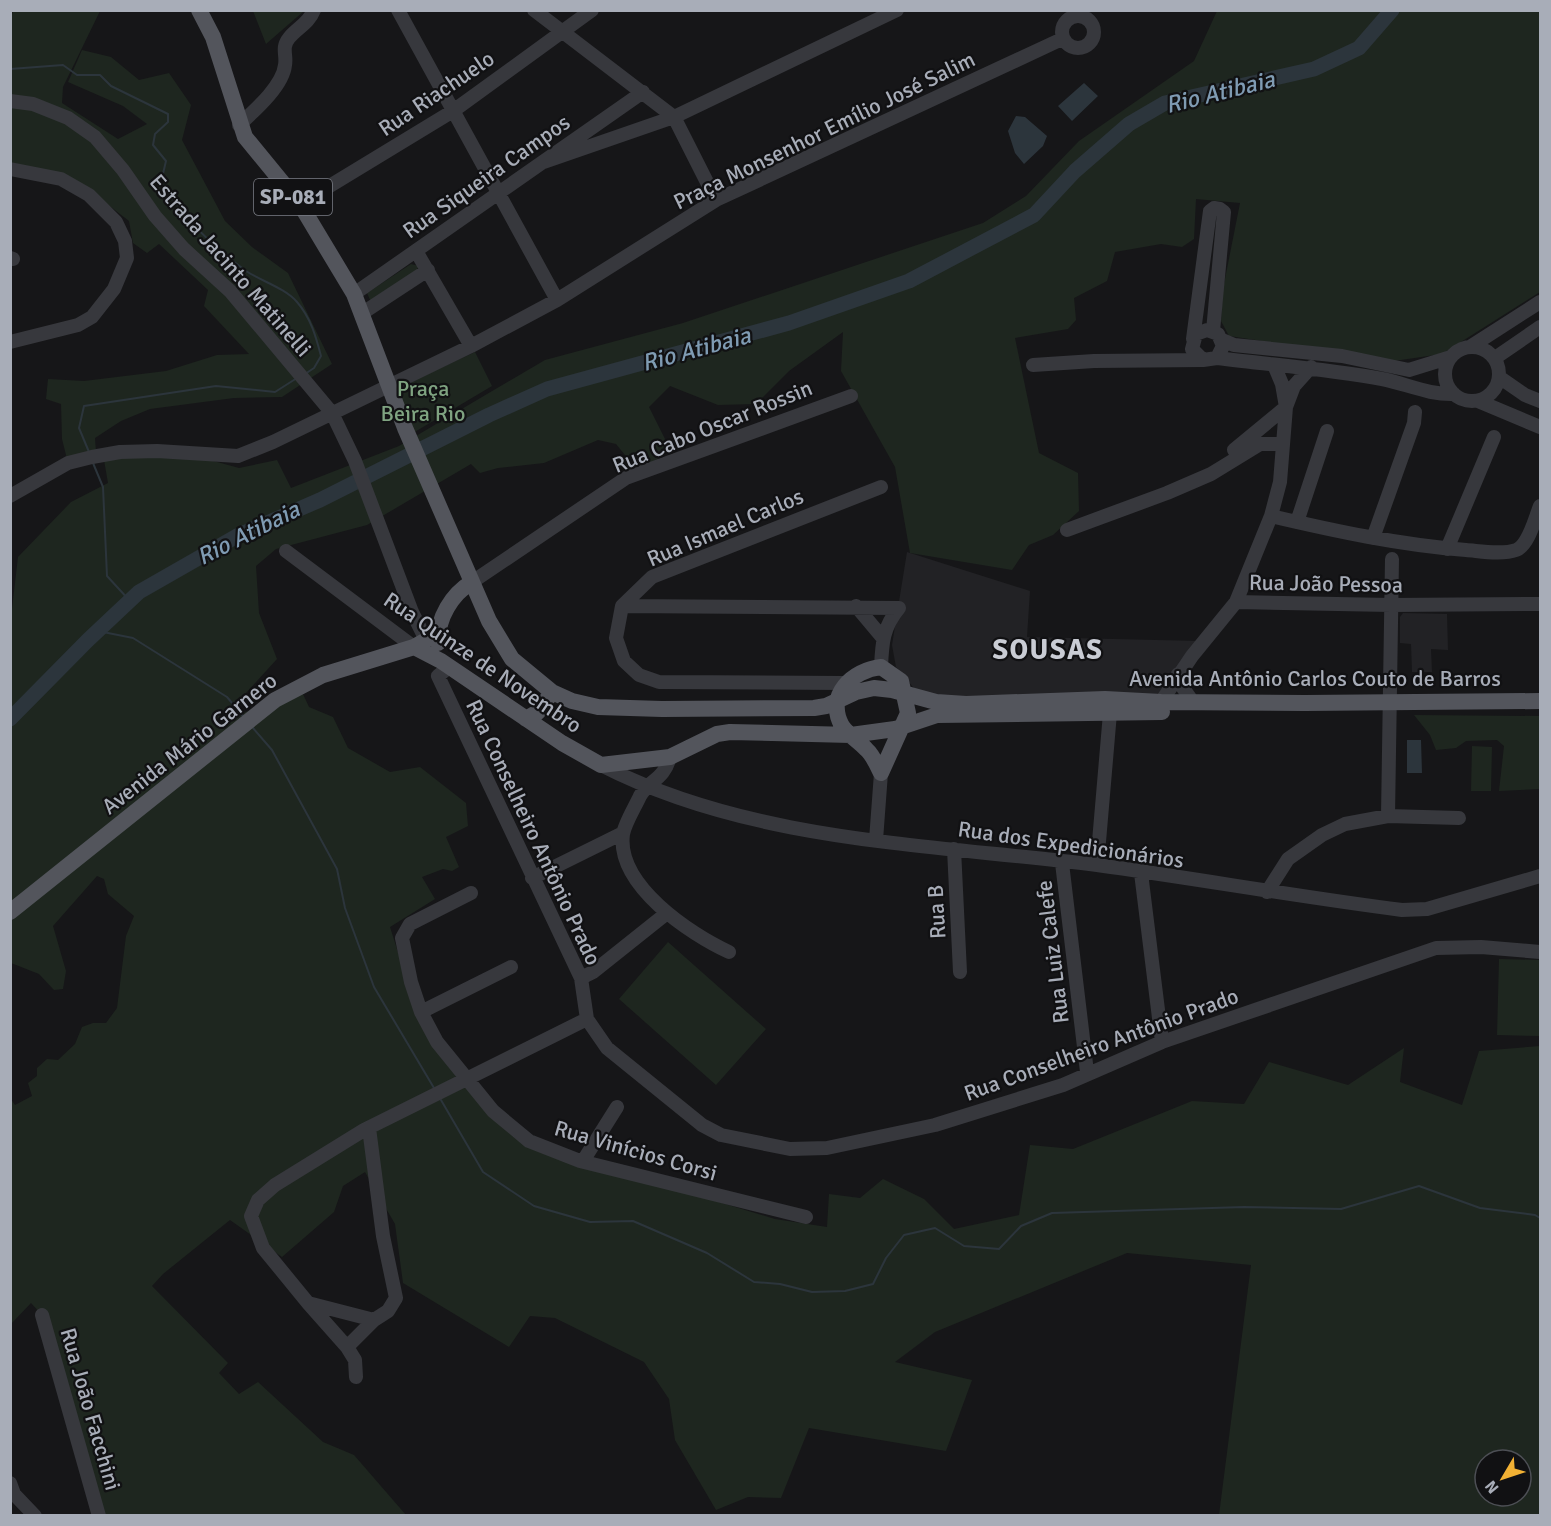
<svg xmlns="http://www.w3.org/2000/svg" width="1551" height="1526" font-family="Signika,sans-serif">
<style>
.built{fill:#222225}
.green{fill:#1e261f;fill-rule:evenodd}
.water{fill:#2c353c}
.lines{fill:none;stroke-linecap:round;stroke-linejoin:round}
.stream{stroke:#2c353c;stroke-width:2}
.river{stroke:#2c353c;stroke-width:15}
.minor{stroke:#37383d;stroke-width:14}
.major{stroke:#53555c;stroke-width:16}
.labels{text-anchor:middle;stroke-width:4.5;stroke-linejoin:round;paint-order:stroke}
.shield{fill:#111113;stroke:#7b7e86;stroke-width:1.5}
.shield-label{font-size:21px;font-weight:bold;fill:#a8adb8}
.street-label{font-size:22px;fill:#a8adb8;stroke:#111113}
.park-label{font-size:22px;fill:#7fa381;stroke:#111113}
.water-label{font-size:24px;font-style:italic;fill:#7f9bb3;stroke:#111113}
.district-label{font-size:28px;font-weight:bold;letter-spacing:1.5px;fill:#c9ccd4;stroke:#111113}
</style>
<rect width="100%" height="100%" fill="#161618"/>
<!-- built -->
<path class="built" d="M907,552L1030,591L1027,637L1200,641L1159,699L984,700L918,693L896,667L892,645Z
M1403,613L1447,614L1448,650L1431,649L1432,672H1412L1411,644L1400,643V617Z"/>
<!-- green -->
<path class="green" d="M1538,10L1540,14V292L1442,354L1394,361L1229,336L1221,321L1223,289L1240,203L1196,199L1194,239L1182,247L1161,244L1115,252L1107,281L1074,298L1076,320L1068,329L1015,338L1039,453L1078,473L1079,511L1053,535L1029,545L1012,570L910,553L895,467L841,371L843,332L789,371L756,404L718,405L670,386L649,407L665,439L663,456L642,467L629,460L616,444L598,440L544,463L498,468L480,473L471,464L367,525L276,549L256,566L259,613L277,659L234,706L243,713L302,692L309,707L333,717L348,748L390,772L420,767L466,803L468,826L446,837L459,867L452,871L443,869L422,877L435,899L390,927L415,1006L525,1143L775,1219L827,1227L829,1194L860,1198L883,1179L924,1199L954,1229L1019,1215L1030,1145L1073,1149L1192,1101L1244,1104L1269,1062L1348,1085L1404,1048L1400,1082L1462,1105L1479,1051L1540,1046V1515H1219L1251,1265L1127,1253L935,1332L895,1362L972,1380L946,1451L809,1428L781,1498L748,1497L716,1510L675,1440L669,1399L644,1362L555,1318L530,1316L509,1347L403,1283L395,1224L365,1172L343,1186L334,1212L282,1257L230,1220L163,1274L152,1286L228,1363L219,1373L239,1394L258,1382L323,1442L354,1455L406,1515H99L42,1315L31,1303L11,1324L10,1098L15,1105L32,1096L28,1083L37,1076V1068L47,1059L58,1060L75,1044L82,1027L93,1023H106L117,1008L126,936L134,916L108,894L104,879L97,876L53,926L66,971L63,989L54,990L39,974L11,963L10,626L18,557L71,502L108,483L104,460L154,454L206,459L239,468L277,460L291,488L399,446L545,360L683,323L983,223L1026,196L1079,141L1194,61L1217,11ZM1485,1460H1521V1496H1485Z
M13,11H100L63,87L62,103L118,139L147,124L123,106L68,82L82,50L111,57L139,80L169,73L191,105L182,140L225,221L252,247L288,273L332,364L282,397L234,398L150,409L121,421L95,438L96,452L68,463L62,439L61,404L46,399L48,379L84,381L166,371L217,355L249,354L204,306L208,290L159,244L147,253L133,243L129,221L107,204L61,179L11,169L10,22Z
M253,11H304L266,44Z
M411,264L419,266L415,273L371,302L367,293Z
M475,352L492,386L413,433L393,390Z
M1414,715L1540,716V789L1499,791L1504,746L1497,740L1466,741L1456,748L1436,750L1430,735Z
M1472,746L1492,747L1491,791H1471Z
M668,942L766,1029L716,1085L619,999Z
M1499,959L1540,960V1036L1497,1035Z"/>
<!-- water -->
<path class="water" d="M1084,83L1098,96L1072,121L1058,106Z
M1016,116L1025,117L1047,136L1043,146L1024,164L1015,153L1008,131Z
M1407,740H1421L1422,773H1407Z"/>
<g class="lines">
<!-- stream -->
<path class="stream" d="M10,69L63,65L77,75H100L111,86L168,114V122L155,134L153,145L166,161L161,182C183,218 212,246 246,271C261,281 285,288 297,302C311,318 316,337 321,356L314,368L305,374
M89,452L79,428L84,406L216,386L275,392L297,378
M93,463L103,487L107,576L130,601
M98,631L133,638L227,697L243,716
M253,728L272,750L337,869L345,908L374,987L434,1088
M441,1100L483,1172L534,1206L590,1222L633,1221L707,1253L754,1282L780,1284L812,1292L845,1291L873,1284L886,1258L904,1235L935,1228L964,1246L999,1249L1021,1226L1052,1213L1244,1207L1341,1209L1419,1186L1480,1208L1535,1215L1540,1218"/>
<!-- river -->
<path class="river" d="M10,719L88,640L139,592L237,536L320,500L489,415L547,389L789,323L909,281L1034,215L1075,171L1129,124L1165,103L1314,69L1359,48L1392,10"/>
<!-- minor -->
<path class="minor" d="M398,10L557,300
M534,10L674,117L716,200
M1062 32a16 16 0 1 1 32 0a16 16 0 1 1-32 0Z
M10,101L33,104L68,118L95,137L123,170L155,216L184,249L230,291L332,413L355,461L412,612L426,640
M239,125C254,111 283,86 285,65C287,55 281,48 289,38C297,28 309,23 314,10
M544,162L674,117L897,10
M10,169L61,179L89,195L116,222L125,241L127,258L114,289L92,317L78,325L10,342
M300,204L453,111L592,10
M416,251L471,346
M10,258L13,259
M354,294L643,92
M361,314L428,270
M1193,339L1210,211L1214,208L1220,209L1224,212L1213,331
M1222,340L1234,345L1342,356L1409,370L1451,357
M1470,347L1540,302
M1445 374a27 27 0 1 1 54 0a27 27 0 1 1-54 0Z
M1217,358L1223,346L1218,334L1207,330L1196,334L1192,349L1203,360L1217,358C1272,365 1327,369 1382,379C1407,384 1429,395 1454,394
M1495,358L1540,327
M1033,365L1094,361L1203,360
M1499,377L1525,395L1540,401
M1478,401L1540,427
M1234,450L1286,407L1294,386L1311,367
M10,496L68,463L92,457L120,452L157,451L238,456L273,442L471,346L557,300L716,200L1062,39
M1271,516C1335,531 1400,545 1466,550C1480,551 1502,555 1516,550C1529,545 1535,518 1540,506
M1297,522L1327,431
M1067,530L1167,493L1211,474L1260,444H1283
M1373,538L1414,423L1415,412
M1447,549L1494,437
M286,551L414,647
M472,582L626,478L851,396
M1236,602L1391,605L1540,604
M622,606L899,608
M856,606L882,637
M449,667L438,676L581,978L587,1019L607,1048L702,1125L721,1135L790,1149L827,1148L935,1125L1063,1085L1162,1042L1436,948L1481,947L1540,952
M881,667C882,643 883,627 899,608
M1178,674L1183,688L1193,702
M844,683L659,682L639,675L624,661L616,638L622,606L652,577L881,487
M1161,702L1192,656L1236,602L1271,516L1280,482L1286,407L1282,384L1274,365
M670,757C664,780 649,780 640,796C635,807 625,823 623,834C616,885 690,934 729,952
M601,765C753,843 932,844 1097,865C1199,879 1300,897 1402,910L1427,909L1540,876
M1388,816L1392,559
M876,840L881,773
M954,849L960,972
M1062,863L1087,1072
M1097,865L1110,713
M1141,873L1162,1042
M532,878L623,833
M1267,892L1288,859L1322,835L1345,824L1388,816L1459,818
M471,893L410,924L402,938L411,982L421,1012L437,1042L493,1111L529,1141L580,1161L806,1217
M581,978L593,972L667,913
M421,1012L511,967
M369,1128L383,1236L396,1298L388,1311L374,1320L308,1303L263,1248L251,1216L258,1200L275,1185L364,1130L587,1019
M583,1161L617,1107
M308,1303L347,1347L374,1320
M42,1315L99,1516
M347,1347L355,1360L356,1377
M10,1483L14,1494L35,1516"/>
<!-- major -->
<path class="major" d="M199,10L213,37L245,137L300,204L354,294L405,428L489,621L512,659L552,692L572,701L598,707L662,709L814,708L826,706L856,692L874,688L892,690L936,702L966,704L1105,699L1161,702L1305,703L1540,701
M438,643C437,618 452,594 472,582
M414,647L441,661L562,743L601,765L670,757L717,734L730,732L851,735L895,729L937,715L1162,712
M881,667L901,681L908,713L881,773C877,765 873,755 866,749C859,741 848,735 842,726C825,695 853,670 881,667Z
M526,719L538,712L552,692
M10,912L275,700L323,675L414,647L437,634"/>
</g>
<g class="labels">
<!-- shield labels -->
<rect class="shield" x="254" y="179" width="78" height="36" rx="4.5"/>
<g class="shield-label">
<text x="293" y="204">SP-081</text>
</g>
<!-- street labels -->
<g class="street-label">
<text transform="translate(436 93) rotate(-34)" y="8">Rua Riachuelo</text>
<text transform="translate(824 130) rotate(-26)" y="8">Praça Monsenhor Emílio José Salim</text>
<text transform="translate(486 176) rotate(-35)" y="8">Rua Siqueira Campos</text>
<text transform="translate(231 265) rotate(49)" y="8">Estrada Jacinto Matinelli</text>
<text transform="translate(712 426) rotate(-22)" y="8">Rua Cabo Oscar Rossin</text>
<text transform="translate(725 527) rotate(-23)" y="8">Rua Ismael Carlos</text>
<text transform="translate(1326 583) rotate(1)" y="8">Rua João Pessoa</text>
<text transform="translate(483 662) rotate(34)" y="8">Rua Quinze de Novembro</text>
<text x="1315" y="686">Avenida Antônio Carlos Couto de Barros</text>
<text transform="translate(189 743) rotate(-38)" y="8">Avenida Mário Garnero</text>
<text transform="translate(534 832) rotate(65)" y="8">Rua Conselheiro Antônio Prado</text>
<text transform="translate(1071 844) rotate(8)" y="8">Rua dos Expedicionários</text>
<text transform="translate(936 912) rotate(-93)" y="8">Rua B</text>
<text transform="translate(1052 952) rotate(-97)" y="8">Rua Luiz Calefe</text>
<text transform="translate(1101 1044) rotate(-20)" y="8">Rua Conselheiro Antônio Prado</text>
<text transform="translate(636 1150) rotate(16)" y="8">Rua Vinícios Corsi</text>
<text transform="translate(91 1409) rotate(74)" y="8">Rua João Facchini</text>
</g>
<!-- park labels -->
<g class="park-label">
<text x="423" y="396">Praça<tspan x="423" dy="25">Beira Rio</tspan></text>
</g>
<!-- water labels -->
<g class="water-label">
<text transform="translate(1220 92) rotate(-14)" y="8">Rio Atibaia</text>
<text transform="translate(696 349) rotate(-15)" y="8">Rio Atibaia</text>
<text transform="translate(248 533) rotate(-27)" y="8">Rio Atibaia</text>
</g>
<!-- district labels -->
<g class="district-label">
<text x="1048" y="659">SOUSAS</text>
</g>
</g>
<!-- border -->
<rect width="1551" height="1526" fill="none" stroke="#a8adb8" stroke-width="24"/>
<!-- north arrow -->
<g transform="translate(1503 1478) rotate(231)"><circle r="28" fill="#111113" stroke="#4d4f55" stroke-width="1.5"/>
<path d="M0-4.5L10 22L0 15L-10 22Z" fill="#f2b134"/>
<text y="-9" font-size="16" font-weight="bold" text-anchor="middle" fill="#a8adb8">N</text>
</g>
</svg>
